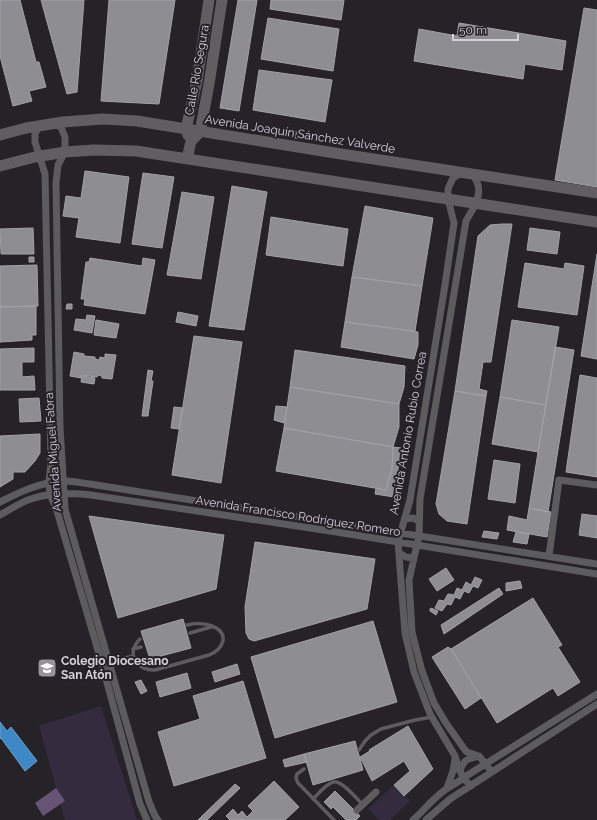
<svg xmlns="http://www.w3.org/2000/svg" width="597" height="820" font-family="Raleway,sans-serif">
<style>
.green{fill:#352b3e}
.water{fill:#665375}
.schools{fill:#3f88c5;stroke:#6c9eca}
.industry{fill:#8d8d92;stroke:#a2a1a7}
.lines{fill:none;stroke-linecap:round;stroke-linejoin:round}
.service{stroke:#5c5b5d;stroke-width:3.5}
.minor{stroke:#5c5b5d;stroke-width:7}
.secondary{stroke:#605e60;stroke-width:11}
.labels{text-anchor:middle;stroke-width:4;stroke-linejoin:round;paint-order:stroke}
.street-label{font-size:12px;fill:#d4d1d7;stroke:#252129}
.poi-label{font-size:12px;font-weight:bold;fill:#d4d1d7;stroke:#252129;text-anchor:start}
</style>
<rect width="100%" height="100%" fill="#252327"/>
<!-- green -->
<path class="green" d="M101,706L137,820H65L39,726Z
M394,785L410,801L390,820H379L368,809Z"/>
<!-- water -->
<path class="water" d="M56,788L65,801L43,816L35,803Z"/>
<!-- schools -->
<path class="schools" d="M0,722L7,731L11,727L37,761L25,771L1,738L0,739Z"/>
<!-- industry -->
<path class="industry" d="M0,0H20L36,62H39L46,87L29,91L32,101L13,106L0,56Z
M41,0H84L77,92L67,94Z
M109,0H175L159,104L101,101Z
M238,0H257L239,111L220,108Z
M271,0H344L341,20L270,9Z
M584,8L597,10V187L555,180Z
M268,18L339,29L333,71L261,59Z
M459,23L566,41L562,70L525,64L523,79L414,61L419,29L457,36Z
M259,70L332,80L325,122L253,110Z
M258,127H263V132L257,131Z
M272,128L303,133L302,139L270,134Z
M85,171L129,177L120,243L76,237L79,218L63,216L66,196L81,198Z
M143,173L174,177L162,248L132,244Z
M232,186L267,192L244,330L209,326Z
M182,192L214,197L201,279L167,275Z
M365,206L433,218L422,286L352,277Z
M271,217L348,229L343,266L266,255Z
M502,224H512L491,362H483L479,389L487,391L486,396L455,391L478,236L490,225Z
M33,228L34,254H1L0,229Z
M530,228L560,232L557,254L527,250Z
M597,254V359L581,356Z
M29,257H34V262H29Z
M90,258L142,266L143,258L155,260L145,314L84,305L85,299H81L86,262H89Z
M525,263L564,269L565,263L584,266L577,315L518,307Z
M37,265L38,306L0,307V266Z
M352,277L422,286L415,331L345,322Z
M67,304H72V309H66Z
M36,306V335H32V340L0,342V307Z
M178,312L198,316L196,326L176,322Z
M87,315L95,316L92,333L74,330L76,319L86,320Z
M96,320L119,324L116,338L94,335Z
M512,320L559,327L546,405L500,397Z
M345,322L418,332V345L414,359L341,347Z
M194,336L242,342L221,483L172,475Z
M555,347L574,350L548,512L529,508Z
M34,348V362H22V377L34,376L35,390H0V349Z
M295,350L405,366L404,387L399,404L290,387Z
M74,352L84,354V356L95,357V359L99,360L100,357L105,358V354L116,355L112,379L102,378V376L98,375L97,377L81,375V378L70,376Z
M148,370L153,371L151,381H153L148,416H142Z
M580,375L597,378V477L566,472Z
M82,376L95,378L94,384L81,382Z
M290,387L399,404V427L393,447L284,428Z
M455,391L486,396L467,524L447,521L439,514L436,504Z
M500,397L546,405L538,452L492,444Z
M39,398L41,421L20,422L19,399Z
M276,406L287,407L284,423L274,420Z
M174,407L183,408L179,429L171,428Z
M284,428L393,447L392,469L386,490L276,471Z
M40,434V453L35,461L25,472H13V479L0,487V436Z
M393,447L401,448L394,497L375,494L376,488L386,490L392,469Z
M494,460L520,464L515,503L488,499Z
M529,508L551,512L547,537L507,530L509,516L527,520Z
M582,514L597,516V538L579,535Z
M89,516L224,535L216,589L118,618Z
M484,531L499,533L497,539L482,537Z
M516,532L529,534L527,544L513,542Z
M255,542L375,559L367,609L254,641L249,639L246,633L245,607Z
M446,568L454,580L437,591L429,579Z
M475,577L482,580L478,588L473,586L469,593L464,591L460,599L455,597L451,605L447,604L442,611L435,608L439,600L444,601L448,594L454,595L457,588L462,590L466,582L471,585Z
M520,581L522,588L506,591V583Z
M499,588L503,594L444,634L441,625Z
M533,598L562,645L558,647L580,682L558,696L553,688L497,723L451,649Z
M431,608L438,611L436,615L430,611V609Z
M183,619L191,648L150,659L141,631Z
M373,621L397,702L275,738L251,657Z
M448,647L451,649L481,698L465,709L432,657Z
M237,664L240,674L215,682L212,672Z
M187,673L191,688L160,697L156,682Z
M141,680L147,691L141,694L135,682Z
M243,681L266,758L174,786L158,732L200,719L193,696Z
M408,726L433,769L404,796L394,785L410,771L404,761L372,781L360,757L370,751L369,750Z
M355,741L363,770L313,785L304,754Z
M304,754L307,762L285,767L283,760Z
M274,781L299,807L285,820H230L226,816L233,809L238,815L242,811L247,817L253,811L248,806Z
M235,784L240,788L207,820H198Z
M335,791L360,816L356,820H346L333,807L331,809L324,802Z"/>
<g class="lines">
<!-- service -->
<path class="service" d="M190,633L211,627
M140,639C125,654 137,671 155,670L209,655C224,649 230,633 212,626C204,623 195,623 187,625
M133,649L141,647
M109,662L133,656
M359,750L365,741L371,735L381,729L415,720L432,717
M304,769L297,774L296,778L298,783L334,820
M313,799C319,793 325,785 333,782C341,779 357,799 363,805"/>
<!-- minor -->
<path class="minor" d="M54,124L61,127L65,137V152L58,165L56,183L60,427L65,509L149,802L155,816L158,820
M39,126L35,134V142L45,174L51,463L49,482L50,494L57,511L102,664L140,804L147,820
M462,172L453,178L448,189V199L454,223L445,285L410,500L398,542L405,633L414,672L430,714L455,756L457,763L463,778L471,786
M473,174C474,177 476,180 477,182C483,196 472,210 466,221L420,499L419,536L409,580L412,632L422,671L434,703L446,723L465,750L467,752L479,756L492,772
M0,502C22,491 40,482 65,481C73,481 82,483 90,484L597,564
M0,515C9,510 18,504 28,500C49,492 70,493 91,495L330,531L597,574
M405,519L413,518L419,521
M399,553L406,557L414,558
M549,556L559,480L597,485
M460,771C464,759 467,759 479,756
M447,788L453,771L455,759
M357,810L376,792
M413,820C423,811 431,801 441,793C448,787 456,784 463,778L597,694
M426,820L450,799L597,704"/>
<!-- secondary -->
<path class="secondary" d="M0,135L26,128L63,122L103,119L137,121L341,154L597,193
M188,135L186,129L197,81L209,0
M187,159L191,141L200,132L209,84L222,0
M0,166L35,157L65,152L94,150L136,151L597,222"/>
</g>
<!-- icons -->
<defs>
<symbol id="school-square" viewBox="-11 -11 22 22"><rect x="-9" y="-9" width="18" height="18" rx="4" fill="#979499" stroke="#252129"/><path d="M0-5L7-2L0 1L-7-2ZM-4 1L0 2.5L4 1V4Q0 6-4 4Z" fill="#fff"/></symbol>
</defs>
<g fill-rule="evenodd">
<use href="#school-square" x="36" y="657" width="22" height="22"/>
</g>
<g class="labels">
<!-- street labels -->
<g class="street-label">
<text transform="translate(197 70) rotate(-80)" y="4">Calle Río Segura</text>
<text transform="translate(300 134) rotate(9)" y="4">Avenida Joaquín Sánchez Valverde</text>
<text transform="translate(408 433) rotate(-80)" y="4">Avenida Antonio Rubio Correa</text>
<text transform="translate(53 452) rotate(-94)" y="4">Avenida Miguel Fabra</text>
<text transform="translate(298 516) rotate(9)" y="4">Avenida Francisco Rodríguez Romero</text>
</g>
<!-- poi labels -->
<g class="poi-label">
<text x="61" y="665">Colegio Diocesano<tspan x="61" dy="14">San Atón</tspan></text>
</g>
</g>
<!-- scale -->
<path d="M453 34v6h65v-6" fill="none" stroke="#d4d1d7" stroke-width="2"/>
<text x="459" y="34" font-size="12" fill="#d4d1d7" stroke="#252129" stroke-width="3" paint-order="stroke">50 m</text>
</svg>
